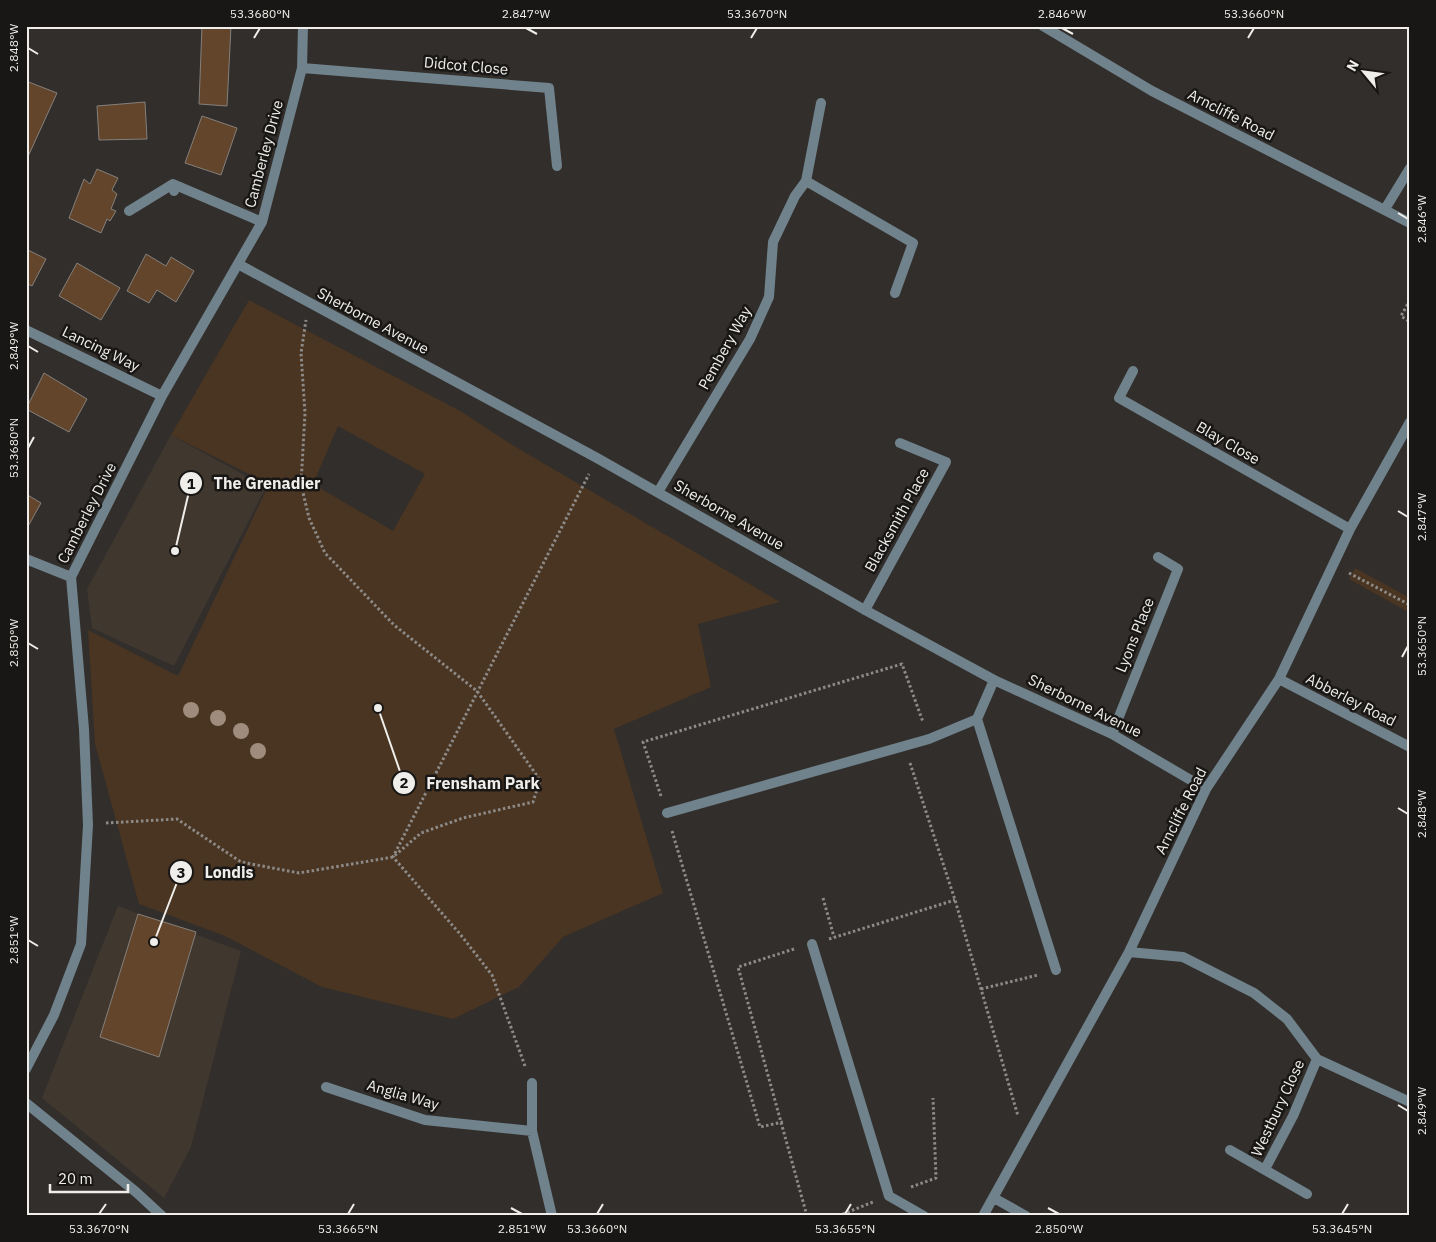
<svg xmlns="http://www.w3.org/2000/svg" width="1436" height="1242" font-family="'IBM Plex Sans',sans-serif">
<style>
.built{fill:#40372f}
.green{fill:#493522;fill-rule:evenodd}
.building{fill:#62452b;stroke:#85807c}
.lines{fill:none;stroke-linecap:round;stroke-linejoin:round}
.path{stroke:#8d8a87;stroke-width:3;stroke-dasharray:2.5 2.5;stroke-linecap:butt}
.service{stroke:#70828b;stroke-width:10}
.minor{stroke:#70828b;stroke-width:10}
.tree{fill:#a08c7c}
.ticks{fill:none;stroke:#f0eeeb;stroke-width:2}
.labels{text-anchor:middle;stroke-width:5;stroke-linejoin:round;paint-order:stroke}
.street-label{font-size:15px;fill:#f0eeeb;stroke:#191715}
.leader{fill:none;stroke:#f0eeeb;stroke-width:2}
.callout-dot{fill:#f0eeeb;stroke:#191715;stroke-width:2}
.mark-label{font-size:15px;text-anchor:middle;font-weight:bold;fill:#111}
.callout-label{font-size:16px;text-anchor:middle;font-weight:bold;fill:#f0eeeb;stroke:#191715;stroke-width:5;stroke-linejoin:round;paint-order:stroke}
.neatline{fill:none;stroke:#f0eeeb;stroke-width:2}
.ticks-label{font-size:12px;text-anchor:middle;fill:#f0eeeb}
</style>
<rect width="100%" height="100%" fill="#322e2b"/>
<!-- built -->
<path class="built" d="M171,435L266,487L174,666L92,628L87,589Z
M118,906L241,951L191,1147L164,1198L42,1098Z"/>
<!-- green -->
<path class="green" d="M249,300L462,412L514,446L780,602L698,624L711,687L614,729L663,893L563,937L519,987L453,1019L322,987L225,936L139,904L95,744L88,630L178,676L269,484L171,435ZM338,426L425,474L393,531L313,484Z
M1355,568L1410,598V613L1349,579Z"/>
<!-- building -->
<path class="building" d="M202,26H231L227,106L199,104Z
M26,81L57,93L26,161Z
M145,102L147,139L99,140L97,106Z
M202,116L237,128L221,175L185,163Z
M97,169L118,178L112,190L117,194L111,209L116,211L110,221L107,219L101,233L69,218L84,179L90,184Z
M26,249L46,259L32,286L26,283Z
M146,254L166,266L171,257L194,271L176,302L157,290L149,303L127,291Z
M77,263L120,288L101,320L59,296Z
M44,373L87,399L69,432L26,409Z
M26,494L41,503L26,530Z
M138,914L196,932L159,1057L100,1037Z"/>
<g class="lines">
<!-- path -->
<path class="path" d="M1410,300L1401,316L1410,322
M1349,573L1410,605
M910,763L955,900L1018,1116
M661,796L643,742L902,664L923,722
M106,823L177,819L241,862L299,873L393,857L421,833L463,818L533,802L540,780L477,691L394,625L325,553L309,518L301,484L305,413L301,353L306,320
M672,831L760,1127L783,1122
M823,898L834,937
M829,939L955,900
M794,949L738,967L807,1216
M981,989L1038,975
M525,1066L492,975L460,934L393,857L589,474
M911,1187L936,1178L933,1098
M838,1216L873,1202"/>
<!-- service -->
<path class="service" d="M977,719L1056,970
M667,813L929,739L977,719L994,680
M812,944L889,1196L924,1216"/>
<!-- minor -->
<path class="minor" d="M1043,26L1152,91L1410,223
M302,68L549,88L557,166
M806,181L821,103
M174,191L173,184L262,222
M1385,209L1410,168
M129,211L173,184
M238,264L597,458L865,610L994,680L1112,734L1206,789
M26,330L162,396
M1133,371L1119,398L1350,529
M658,492L750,339L769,297L773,242L795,196L806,181L913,243L895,293
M26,559L71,577
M865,610L946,462L900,443
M1279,679L1410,747
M1112,734L1178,569L1158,557
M1129,952L1183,957L1254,993L1287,1019L1317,1059L1410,1102
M26,1069L54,1015L81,944L88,825L84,729L71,577L162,396L262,222L302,68L303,26
M326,1087L425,1120L532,1131L552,1216
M26,1103L136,1192L162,1216
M532,1131V1083
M1230,1150L1307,1194
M1265,1169L1293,1116L1317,1059
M994,1198L1026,1216
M983,1216L1129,952L1206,789L1279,679L1350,529L1410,422"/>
</g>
<!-- trees -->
<g class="tree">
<circle cx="191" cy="710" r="8"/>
<circle cx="218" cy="718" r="8"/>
<circle cx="241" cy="731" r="8"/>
<circle cx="258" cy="751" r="8"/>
</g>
<!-- ticks -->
<path class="ticks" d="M526,28L537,34M1062,28L1073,34M254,38L260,28M751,38L757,28M1248,38L1254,28M28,48L38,54M1398,213L1408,219M28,346L38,352M28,448L34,437M1398,511L1408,517M28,643L38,649M1402,657L1408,646M1398,808L1408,814M28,940L38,946M1398,1105L1408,1111M511,1208L522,1214M1048,1208L1059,1214M99,1214L106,1204M348,1214L354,1204M597,1214L603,1204M845,1214L851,1204M1342,1214L1348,1204"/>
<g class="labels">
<!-- street labels -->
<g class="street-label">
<text transform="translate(466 66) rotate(5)" y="5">Didcot Close</text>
<text transform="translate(1231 115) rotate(27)" y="5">Arncliffe Road</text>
<text transform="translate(264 154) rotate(-75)" y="5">Camberley Drive</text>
<text transform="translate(373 321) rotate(28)" y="5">Sherborne Avenue</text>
<text transform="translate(725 348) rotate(-61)" y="5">Pembery Way</text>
<text transform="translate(101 349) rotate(26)" y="5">Lancing Way</text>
<text transform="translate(1228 443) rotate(30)" y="5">Blay Close</text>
<text transform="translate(87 513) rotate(-63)" y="5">Camberley Drive</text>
<text transform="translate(729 515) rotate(30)" y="5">Sherborne Avenue</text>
<text transform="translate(897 520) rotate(-61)" y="5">Blacksmith Place</text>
<text transform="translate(1135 635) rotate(-68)" y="5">Lyons Place</text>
<text transform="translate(1351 700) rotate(27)" y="5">Abberley Road</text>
<text transform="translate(1085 706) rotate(26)" y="5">Sherborne Avenue</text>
<text transform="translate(1181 811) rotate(-63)" y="5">Arncliffe Road</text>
<text transform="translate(403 1095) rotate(16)" y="5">Anglia Way</text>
<text transform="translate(1278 1108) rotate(-65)" y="5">Westbury Close</text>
</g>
</g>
<!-- callouts -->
<path class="leader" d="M175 551L191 483M378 708L404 783M154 942L181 872"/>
<g class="callout-dot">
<circle cx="175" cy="551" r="5"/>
<circle cx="378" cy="708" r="5"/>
<circle cx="154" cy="942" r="5"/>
<circle cx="191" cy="483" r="12"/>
<circle cx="404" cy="783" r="12"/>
<circle cx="181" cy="872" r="12"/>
</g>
<g class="mark-label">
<text x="191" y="489">1</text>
<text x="404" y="788">2</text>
<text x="181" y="878">3</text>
</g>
<g class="callout-label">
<text x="267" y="489">The Grenadier</text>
<text x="483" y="789">Frensham Park</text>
<text x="229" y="878">Londis</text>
</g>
<!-- border -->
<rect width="1436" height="1242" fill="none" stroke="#191715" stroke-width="55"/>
<!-- north arrow -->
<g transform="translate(1364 72) rotate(299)" stroke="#191715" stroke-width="4" paint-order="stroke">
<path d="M0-4L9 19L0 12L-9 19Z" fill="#f0eeeb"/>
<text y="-8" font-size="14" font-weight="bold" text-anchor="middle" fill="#f0eeeb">N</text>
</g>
<!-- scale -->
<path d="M50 1184v8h78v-8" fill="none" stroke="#f0eeeb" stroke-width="2.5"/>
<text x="58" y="1184" font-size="15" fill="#f0eeeb" stroke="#191715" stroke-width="4" paint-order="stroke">20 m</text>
<rect x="28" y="28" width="1380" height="1186" class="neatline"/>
<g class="ticks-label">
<text x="260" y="18">53.3680°N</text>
<text x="526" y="18">2.847°W</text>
<text x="757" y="18">53.3670°N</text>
<text x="1062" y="18">2.846°W</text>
<text x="1254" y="18">53.3660°N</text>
<text transform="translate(14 48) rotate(-90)" y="4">2.848°W</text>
<text transform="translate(1422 219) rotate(-90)" y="4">2.846°W</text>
<text transform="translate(14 346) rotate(-90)" y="4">2.849°W</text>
<text transform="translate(14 448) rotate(-90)" y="4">53.3680°N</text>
<text transform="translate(1422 517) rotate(-90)" y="4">2.847°W</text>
<text transform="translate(14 643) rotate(-90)" y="4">2.850°W</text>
<text transform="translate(1422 646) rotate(-90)" y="4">53.3650°N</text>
<text transform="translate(1422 814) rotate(-90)" y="4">2.848°W</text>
<text transform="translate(14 940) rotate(-90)" y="4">2.851°W</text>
<text transform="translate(1422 1111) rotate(-90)" y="4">2.849°W</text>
<text x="99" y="1233">53.3670°N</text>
<text x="348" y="1233">53.3665°N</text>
<text x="522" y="1233">2.851°W</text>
<text x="597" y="1233">53.3660°N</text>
<text x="845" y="1233">53.3655°N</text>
<text x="1059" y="1233">2.850°W</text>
<text x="1342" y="1233">53.3645°N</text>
</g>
</svg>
